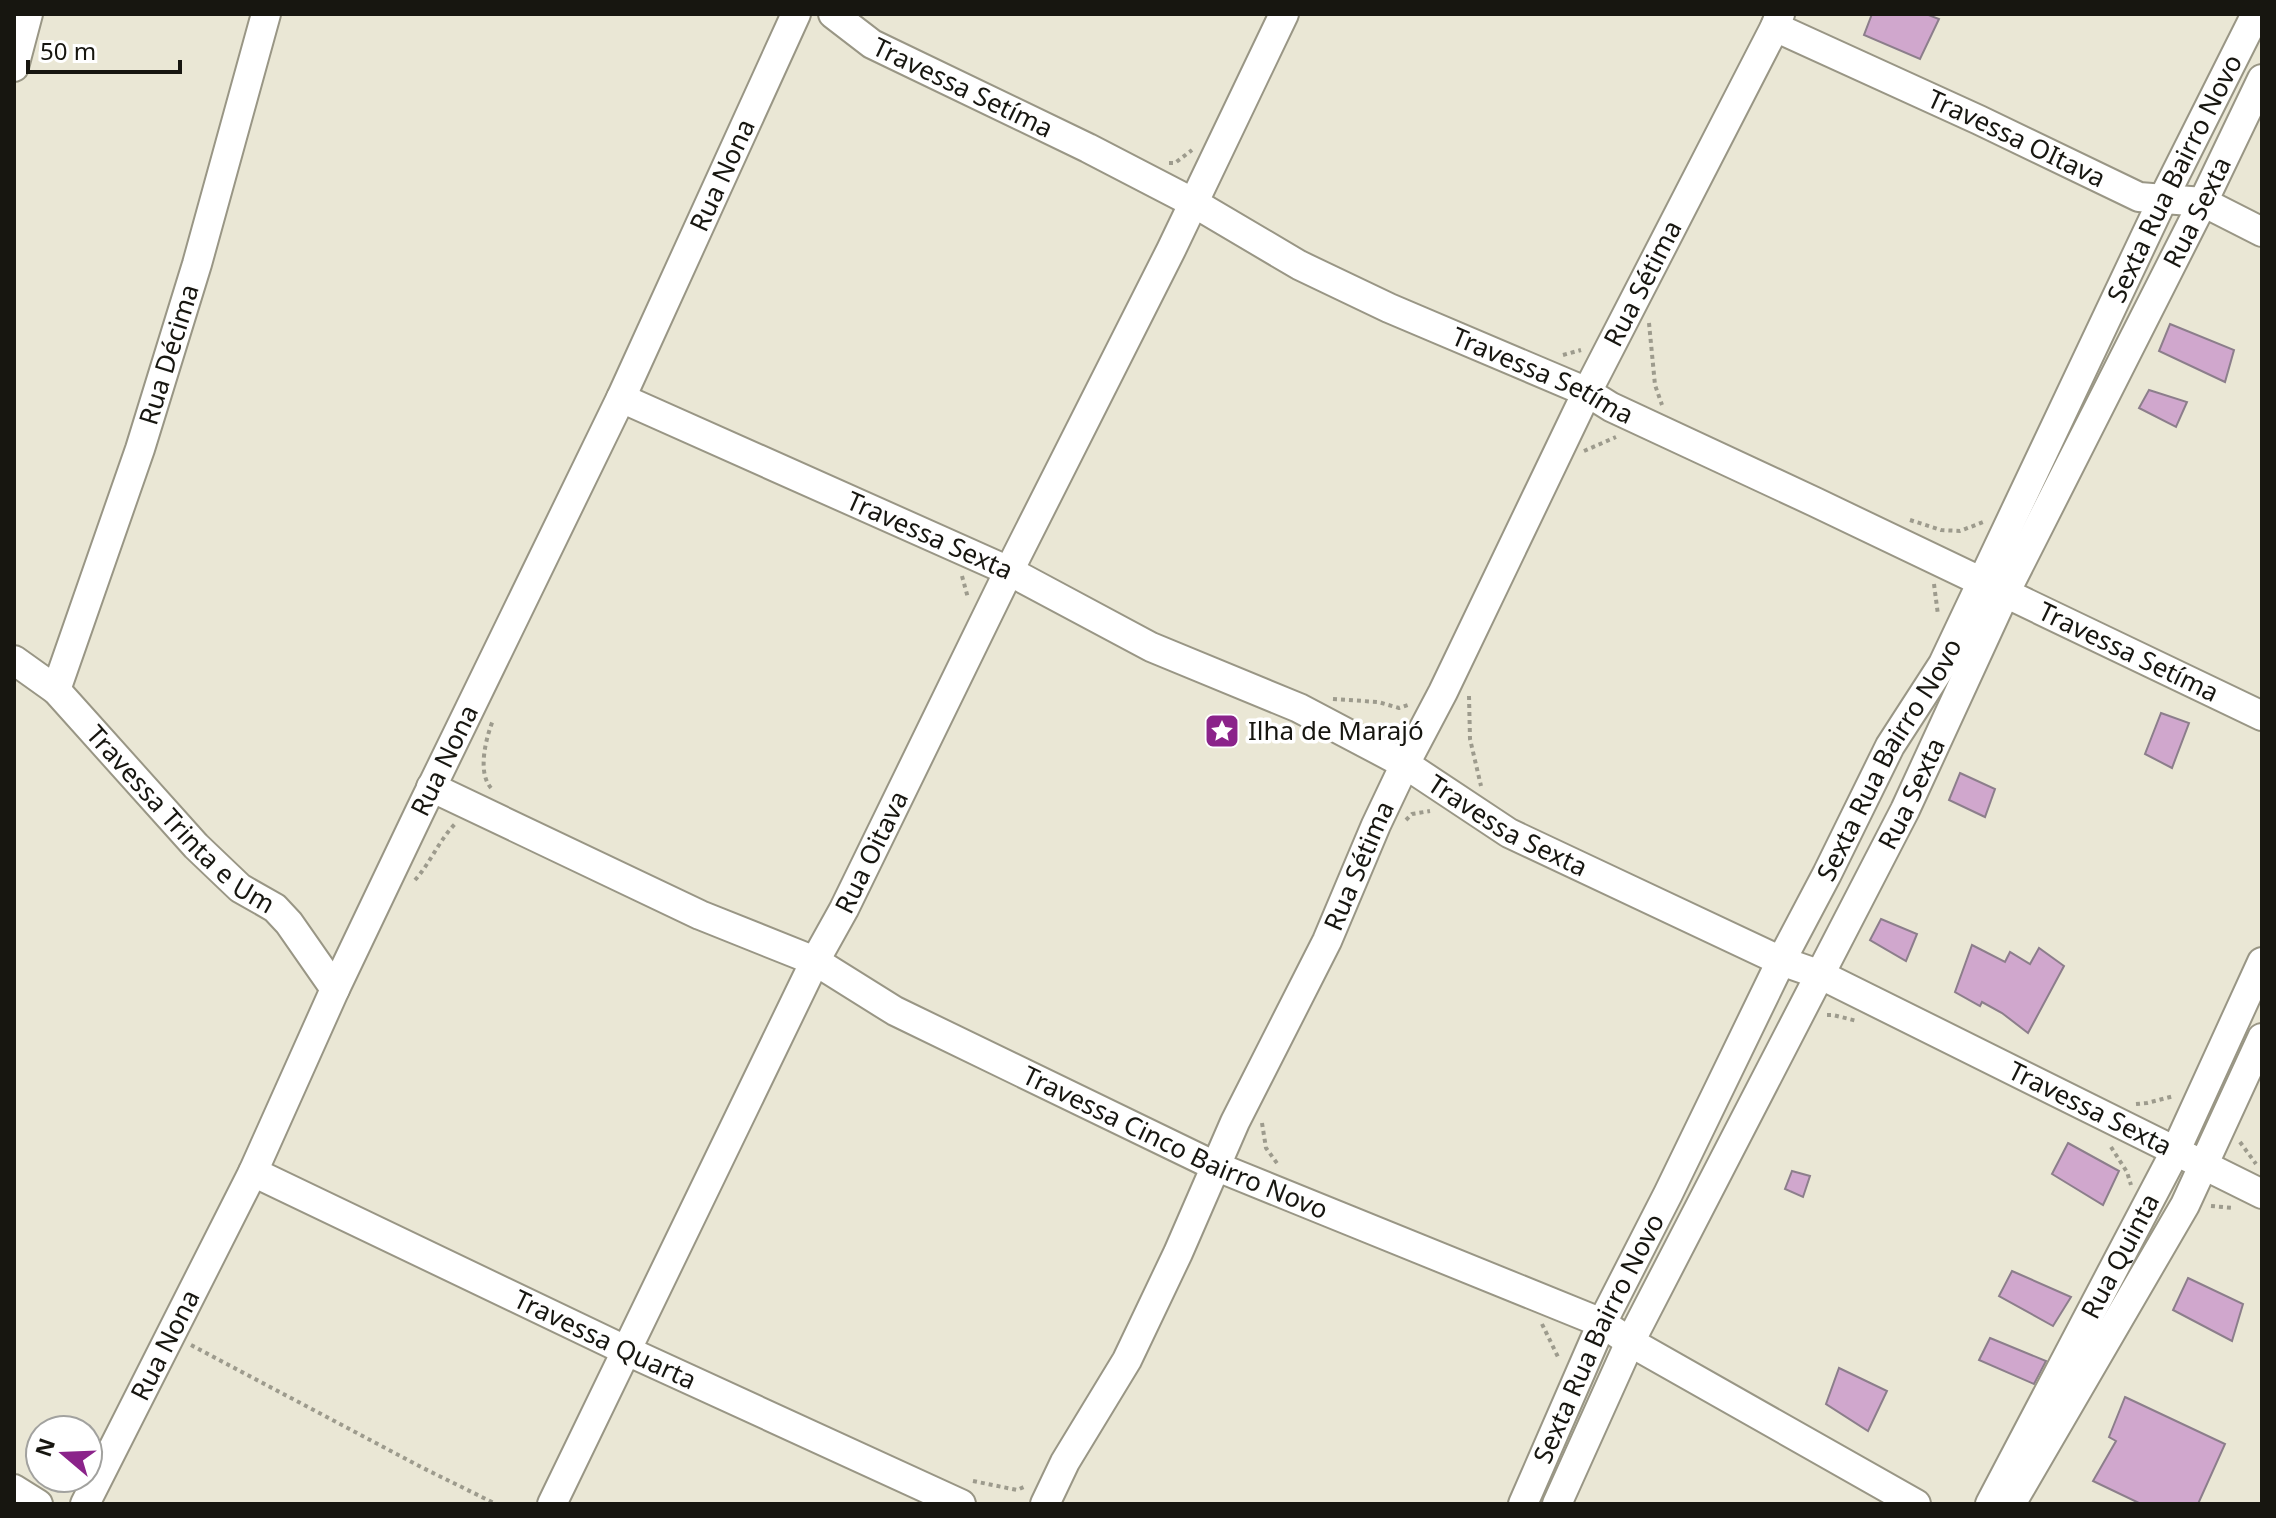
<svg xmlns="http://www.w3.org/2000/svg" width="2276" height="1518" font-family="'Noto Sans',sans-serif">
<style>
.building{fill:#d0a7cd;stroke:#8c7e8b;stroke-width:2}
.lines{fill:none;stroke-linecap:round;stroke-linejoin:round}
.minor-casing{stroke:#999685;stroke-width:32}
.path{stroke:#9d9b8d;stroke-width:4;stroke-dasharray:4 4;stroke-linecap:butt}
.minor{stroke:#fff;stroke-width:28}
.labels{text-anchor:middle;stroke-width:7;stroke-linejoin:round;paint-order:stroke}
.street-label{font-size:26px;fill:#171610;stroke:#fff}
.poi-label{font-size:26px;fill:#171610;stroke:#fff;text-anchor:start}
</style>
<rect width="100%" height="100%" fill="#eae7d5"/>
<!-- building -->
<path class="building" d="M1872,14H1926L1939,19L1920,59L1864,35Z
M2170,324L2234,350L2225,382L2159,351Z
M2149,390L2187,402L2176,427L2139,408Z
M2161,713L2189,723L2172,768L2145,754Z
M1960,773L1995,789L1985,817L1949,800Z
M1881,919L1917,934L1906,961L1870,940Z
M1972,945L2005,962L2010,952L2030,964L2039,948L2064,966L2028,1033L2002,1013L1982,1002L1980,1006L1955,992Z
M2068,1143L2119,1171L2103,1205L2052,1174Z
M1792,1171L1810,1176L1803,1197L1785,1189Z
M2012,1271L2071,1297L2053,1326L1999,1296Z
M2188,1278L2243,1304L2232,1341L2173,1310Z
M1990,1338L2046,1361L2034,1384L1979,1360Z
M1839,1368L1887,1391L1868,1431L1826,1404Z
M2125,1397L2225,1444L2198,1504H2141L2093,1481L2116,1441L2109,1437Z"/>
<g class="lines">
<defs>
<g id="minor">
<path id="s1" d="M833,14L872,44L1088,148L1194,203L1299,265L1389,308L1587,392L1611,407L1815,502L2262,716"/>
<path id="s2" d="M1775,27L1979,120L2139,197L2203,202L2262,232"/>
<path d="M14,67L28,14"/>
<path id="s3" d="M621,398L1009,571L1151,647L1299,708L1405,764L1509,833L1781,961L1821,975L2262,1194"/>
<path id="s4" d="M14,660L56,690L196,846L240,888L275,908L289,923L335,989"/>
<path id="s5" d="M56,690L140,449L197,264L266,14"/>
<path id="s6" d="M431,787L700,915L815,961L895,1011L1215,1166L1602,1323L1630,1342L1916,1504"/>
<path id="s7" d="M253,1172L625,1350L961,1504"/>
<path d="M14,1489L38,1504"/>
<path id="s8" d="M85,1504L253,1172L335,989L420,811L621,398L796,14"/>
<path id="s9" d="M552,1504L815,961L844,909L1009,571L1171,250L1284,14"/>
<path id="s10" d="M1045,1504L1065,1462L1127,1360L1178,1253L1235,1122L1327,941L1376,825L1405,764L1443,692L1587,392L1775,27L1780,14"/>
<path id="s11" d="M1523,1504L1602,1323L1668,1194L1781,961L1827,874L1890,746L1943,664L2164,197L2256,14"/>
<path id="s12" d="M1557,1504L1630,1342L1905,810L2005,593L2203,202L2262,79"/>
<path id="s13" d="M1990,1504L2176,1150L2262,962"/>
<path d="M2011,1504L2185,1205L2262,1038"/>
</g>
</defs>
<!-- minor casing -->
<use href="#minor" class="minor-casing"/>
<!-- path -->
<path class="path" d="M1169,163H1175L1192,150
M1649,323L1655,385L1662,405
M1563,355L1581,350
M1584,451L1616,437
M1910,520L1941,530L1960,531L1986,521
M962,576L968,598
M1934,584L1938,615
M1469,696L1470,739L1481,786
M1333,699L1378,702L1399,708L1411,704
M491,788C477,772 486,738 493,720
M1406,820L1412,814L1430,811
M415,880C431,862 439,840 456,823
M1827,1015H1833L1857,1021
M2136,1104L2147,1103L2174,1096
M1262,1123L1266,1148L1279,1166
M2240,1142L2256,1164
M2111,1147L2127,1172L2131,1185
M2211,1206L2234,1208
M1542,1324L1559,1359
M191,1345L421,1467L496,1504
M973,1481L1017,1490L1026,1486"/>
<!-- minor -->
<use href="#minor" class="minor"/>
</g>
<!-- icons -->
<defs>
<symbol id="sight-square" viewBox="-11 -11 22 22"><rect x="-9" y="-9" width="18" height="18" rx="4" fill="#8b238a" stroke="#fff"/><path d="M0-6L1.8-2.2L6-1.7L2.9 1.2L3.7 5.4L0 3.3L-3.7 5.4L-2.9 1.2L-6-1.7L-1.8-2.2Z" fill="#fff"/></symbol>
</defs>
<g fill-rule="evenodd">
<use href="#sight-square" x="1202" y="711" width="40" height="40"/>
</g>
<g class="labels">
<!-- street labels -->
<g class="street-label">
<text dy="9" stroke="none"><textPath href="#s1" startOffset="150">Travessa Setíma</textPath></text>
<text dy="9" stroke="none"><textPath href="#s2" startOffset="266">Travessa OItava</textPath></text>
<text dy="9" stroke="none"><textPath href="#s8" startOffset="1474">Rua Nona</textPath></text>
<text dy="9" stroke="none"><textPath href="#s11" startOffset="1478">Sexta Rua Bairro Novo</textPath></text>
<text dy="9" stroke="none"><textPath href="#s12" startOffset="1442">Rua Sexta</textPath></text>
<text dy="9" stroke="none"><textPath href="#s10" startOffset="1360">Rua Sétima</textPath></text>
<text dy="9" stroke="none"><textPath href="#s5" startOffset="354">Rua Décima</textPath></text>
<text dy="9" stroke="none"><textPath href="#s1" startOffset="798">Travessa Setíma</textPath></text>
<text dy="9" stroke="none"><textPath href="#s3" startOffset="338">Travessa Sexta</textPath></text>
<text dy="9" stroke="none"><textPath href="#s1" startOffset="1446">Travessa Setíma</textPath></text>
<text dy="9" stroke="none"><textPath href="#s11" startOffset="830">Sexta Rua Bairro Novo</textPath></text>
<text dy="9" stroke="none"><textPath href="#s8" startOffset="826">Rua Nona</textPath></text>
<text dy="9" stroke="none"><textPath href="#s12" startOffset="794">Rua Sexta</textPath></text>
<text dy="9" stroke="none"><textPath href="#s4" startOffset="232">Travessa Trinta e Um</textPath></text>
<text dy="9" stroke="none"><textPath href="#s3" startOffset="986">Travessa Sexta</textPath></text>
<text dy="9" stroke="none"><textPath href="#s9" startOffset="726">Rua Oitava</textPath></text>
<text dy="9" stroke="none"><textPath href="#s10" startOffset="712">Rua Sétima</textPath></text>
<text dy="9" stroke="none"><textPath href="#s3" startOffset="1634">Travessa Sexta</textPath></text>
<text dy="9" stroke="none"><textPath href="#s6" startOffset="826">Travessa Cinco Bairro Novo</textPath></text>
<text dy="9" stroke="none"><textPath href="#s13" startOffset="280">Rua Quinta</textPath></text>
<text dy="9" stroke="none"><textPath href="#s11" startOffset="182">Sexta Rua Bairro Novo</textPath></text>
<text dy="9" stroke="none"><textPath href="#s7" startOffset="390">Travessa Quarta</textPath></text>
<text dy="9" stroke="none"><textPath href="#s8" startOffset="178">Rua Nona</textPath></text>
</g>
<!-- poi labels -->
<g class="poi-label">
<text x="1248" y="740">Ilha de Marajó</text>
</g>
</g>
<!-- border -->
<rect width="2276" height="1518" fill="none" stroke="#171610" stroke-width="32"/>
<!-- north arrow -->
<g transform="translate(64 1454) rotate(289)"><circle r="38" fill="#ffffff" stroke="#a2a29f" stroke-width="2"/>
<path d="M0-6L14 30L0 20L-14 30Z" fill="#8b238a"/>
<text y="-12" font-size="22" font-weight="bold" text-anchor="middle" fill="#171610">N</text>
</g>
<!-- scale -->
<path d="M28 60v12h152v-12" fill="none" stroke="#171610" stroke-width="4"/>
<text x="40" y="60" font-size="24" fill="#171610" stroke="#ffffff" stroke-width="6" paint-order="stroke">50 m</text>
</svg>
